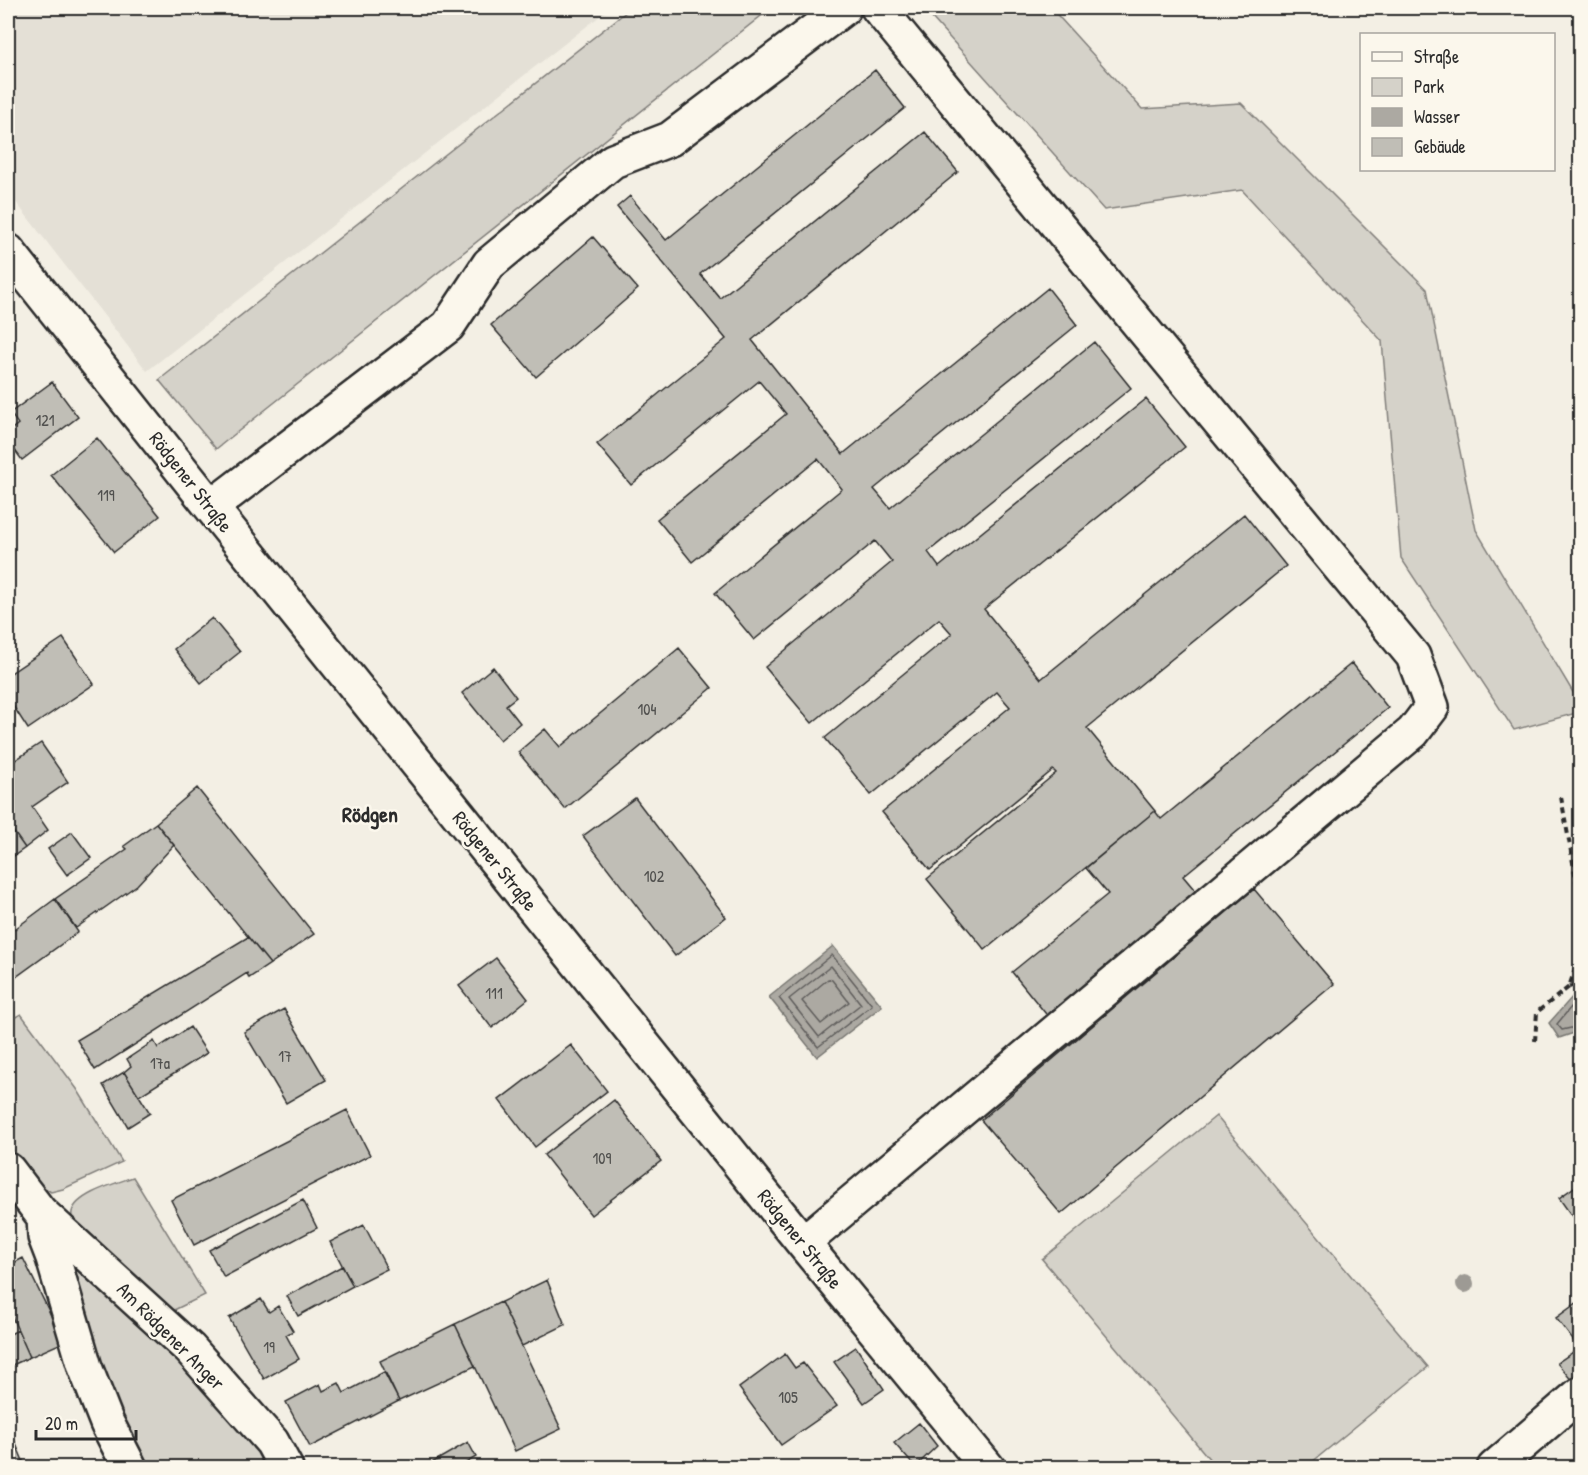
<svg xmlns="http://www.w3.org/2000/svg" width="1588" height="1475" font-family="'Patrick Hand',sans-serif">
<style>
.built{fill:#e4e0d6}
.green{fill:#d5d2c9;stroke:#807e7a;stroke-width:1.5}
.water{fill:#aca9a2;stroke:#787772;stroke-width:1.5}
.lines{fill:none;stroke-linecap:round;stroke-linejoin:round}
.shore{stroke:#5f5d5b;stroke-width:1.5}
.building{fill:#c0beb6;stroke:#2b2b2b;stroke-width:1.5}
.minor-casing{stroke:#2b2b2b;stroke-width:38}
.path{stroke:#2b2b2b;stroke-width:4;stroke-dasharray:6 4.5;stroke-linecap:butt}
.minor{stroke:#fbf7ec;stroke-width:33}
.tree{fill:#9d9a94}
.labels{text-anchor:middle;stroke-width:5;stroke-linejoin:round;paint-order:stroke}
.number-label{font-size:16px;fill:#50504e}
.street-label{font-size:20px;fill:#2b2b2b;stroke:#fbf7ec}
.quarter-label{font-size:22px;font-weight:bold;fill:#2b2b2b;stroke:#fbf7ec}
</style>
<rect width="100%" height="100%" fill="#f3efe4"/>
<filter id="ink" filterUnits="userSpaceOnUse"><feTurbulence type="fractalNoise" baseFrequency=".0167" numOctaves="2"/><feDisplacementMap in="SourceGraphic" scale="12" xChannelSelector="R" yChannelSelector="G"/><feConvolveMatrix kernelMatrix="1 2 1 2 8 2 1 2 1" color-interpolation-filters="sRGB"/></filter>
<g filter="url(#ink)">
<!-- built -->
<path class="built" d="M8,8H610L147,371L8,192Z"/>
<!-- green -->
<path class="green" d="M631,8H771L216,449L159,380Z
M923,8H1051L1142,109L1241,103L1427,289L1476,530L1580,704V712L1514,730L1401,558L1382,341L1242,190L1104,210Z
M21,1014L77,1089L122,1162L63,1189L51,1192C31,1180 18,1161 8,1140V1021Z
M1216,1116L1428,1367L1306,1467H1216L1042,1259Z
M133,1177L205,1295L172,1311L74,1226C73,1222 71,1217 72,1212C76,1194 117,1183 133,1177Z
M62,1257L192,1371L244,1429L267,1467H138Z"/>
<!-- water -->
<path class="water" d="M833,946L882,1006L817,1057L769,997Z
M1580,993V1031L1559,1038L1549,1023L1573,996Z"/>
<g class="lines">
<!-- shore -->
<path class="shore" d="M832,955L872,1005L818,1047L779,998Z
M831,966L861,1004L819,1037L789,999Z
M828,979L832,980L849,1002L821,1024L802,1001Z
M1580,999L1576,1001L1557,1024L1562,1030L1580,1026"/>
</g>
<!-- building -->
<path class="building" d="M875,70L905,108L700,274L720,298L925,132L958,172L752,340L843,454L1048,288L1077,325L874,489L890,508L1094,342L1131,388L928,552L939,567L1146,399L1185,447L984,609L1041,679L1244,514L1286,566L1087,728L1155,811L985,950L927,879L1056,773L1053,770L930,870L882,812L1010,707L997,692L871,795L825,738L952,634L939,619L812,723L765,667L892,562L875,541L754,640L715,593L842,489L818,459L692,562L657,519L786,414L759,381L631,485L597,444L726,339L617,207L630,196L666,240Z
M593,237L638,289L536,377L491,325Z
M52,382L78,417L22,460L8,441V432L18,424L10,413Z
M97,438L160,516L114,552L51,475Z
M212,618L240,652L201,683L174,649Z
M63,638L94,684L28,729L8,698V675Z
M679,648L712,688L565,809L518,752L545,729L560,747Z
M1352,663L1388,708L1183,876L1204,901L1054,1024L1012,972L1108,894L1086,868L1155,811L1161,819Z
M493,667L516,697L506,705L520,723L500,740L462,693Z
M41,743L68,782L32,807L48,830L25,848L8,824V765Z
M197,788L314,934L270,964L156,823Z
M635,798L726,917L675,956L583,836Z
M156,823L174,845L137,885L76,928L55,899L127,849L124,846Z
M8,824L25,848L8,860Z
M72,832L91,858L67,875L48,849Z
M1254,889L1334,984L1061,1214L981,1120Z
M55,899L78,932L9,982L8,934Z
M248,937L270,964L249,978L247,973L95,1070L77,1040Z
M496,958L528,999L492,1028L459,986Z
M284,1009L326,1080L286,1103L244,1032Z
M190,1027L207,1053L139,1096L124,1072L131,1066L127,1059L154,1041L158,1048Z
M571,1045L607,1091L535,1147L499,1100Z
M124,1072L150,1113L128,1127L103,1085Z
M614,1100L661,1161L591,1215L544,1155Z
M347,1110L370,1155L194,1245L171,1200Z
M1580,1183V1219L1576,1222L1559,1198Z
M303,1200L317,1228L224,1277L209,1250Z
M364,1225L387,1269L353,1286L330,1242Z
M23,1258L64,1342L30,1357L8,1308V1266Z
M342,1266L353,1286L298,1316L287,1296Z
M547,1280L565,1325L522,1346L501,1302Z
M261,1299L269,1312L278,1306L293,1331L286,1335L299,1359L264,1379L229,1318Z
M501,1302L561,1429L515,1451L455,1324Z
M1578,1302L1580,1305V1376L1573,1382L1557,1363L1579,1348L1556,1318Z
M455,1324L475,1366L399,1401L380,1361Z
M18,1330L30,1357L8,1367V1335Z
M856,1347L884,1389L864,1403L834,1362Z
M785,1354L795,1368L803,1363L837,1406L781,1445L739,1388Z
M384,1372L399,1401L310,1447L286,1402L320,1384L323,1391L339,1383L344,1393Z
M919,1423L937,1446L915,1467L894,1443Z
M8,1425L26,1468H8Z
M468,1442L476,1457L464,1464L466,1468H423Z"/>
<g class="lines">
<defs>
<path id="minor" d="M8,251L211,507L803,1243L988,1468
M211,507L448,326L489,264L613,161L670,139L844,8
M8,1170L40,1212L190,1349L272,1442L286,1468
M44,1216L45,1237L53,1258L85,1367L107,1423L130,1468
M803,1243L1413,732L1432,707L1413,656L878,8
M1494,1468L1580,1394"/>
</defs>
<!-- minor casing -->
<use href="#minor" class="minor-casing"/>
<!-- path -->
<path class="path" d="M1561,797L1580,901
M1569,987L1580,983
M1535,1041L1537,1012L1569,987L1578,960L1580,933"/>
<!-- minor -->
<use href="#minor" class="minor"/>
</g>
<!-- trees -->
<circle class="tree" cx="1465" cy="1284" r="9"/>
</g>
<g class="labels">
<!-- number labels -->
<g class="number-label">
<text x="45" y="426">121</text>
<text x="106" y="501">119</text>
<text x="647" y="715">104</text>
<text x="654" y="882">102</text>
<text x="494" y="999">111</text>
<text x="285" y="1062">17</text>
<text x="160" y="1069">17a</text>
<text x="602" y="1164">109</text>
<text x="269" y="1353">19</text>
<text x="788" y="1403">105</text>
</g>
<!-- street labels -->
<g class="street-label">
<text transform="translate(191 482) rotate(52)" y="7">Rödgener Straße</text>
<text transform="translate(495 861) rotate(51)" y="7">Rödgener Straße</text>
<text transform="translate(800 1239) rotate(51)" y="7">Rödgener Straße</text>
<text transform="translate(171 1336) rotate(45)" y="7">Am Rödgener Anger</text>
</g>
<!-- quarter labels -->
<g class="quarter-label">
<text x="370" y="822">Rödgen</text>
</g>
</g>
<!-- margin -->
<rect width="1588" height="1475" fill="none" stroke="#fbf7ec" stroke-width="30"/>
<rect x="15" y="15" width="1558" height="1445" fill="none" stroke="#2b2b2b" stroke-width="2" filter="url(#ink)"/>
<!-- legend -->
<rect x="1360" y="33" width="195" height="138" fill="#fbf7ec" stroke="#a8a59f" stroke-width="1.5"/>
<rect x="1372" y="52" width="30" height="9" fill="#fbf7ec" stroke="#a8a59f" stroke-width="1.5"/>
<text x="1414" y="63" font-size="18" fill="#2b2b2b">Straße</text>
<rect x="1372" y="78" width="30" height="18" fill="#d5d2c9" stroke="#a8a59f" stroke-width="1.5"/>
<text x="1414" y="93" font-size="18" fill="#2b2b2b">Park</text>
<rect x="1372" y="108" width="30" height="18" fill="#aca9a2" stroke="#a8a59f" stroke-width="1.5"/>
<text x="1414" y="123" font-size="18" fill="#2b2b2b">Wasser</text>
<rect x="1372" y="138" width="30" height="18" fill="#c0beb6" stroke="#a8a59f" stroke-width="1.5"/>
<text x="1414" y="153" font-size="18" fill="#2b2b2b">Gebäude</text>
<!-- scale -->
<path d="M36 1430v9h100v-9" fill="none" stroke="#2b2b2b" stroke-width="3"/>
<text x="45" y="1430" font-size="18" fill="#2b2b2b" stroke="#fbf7ec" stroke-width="4.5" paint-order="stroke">20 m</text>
</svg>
